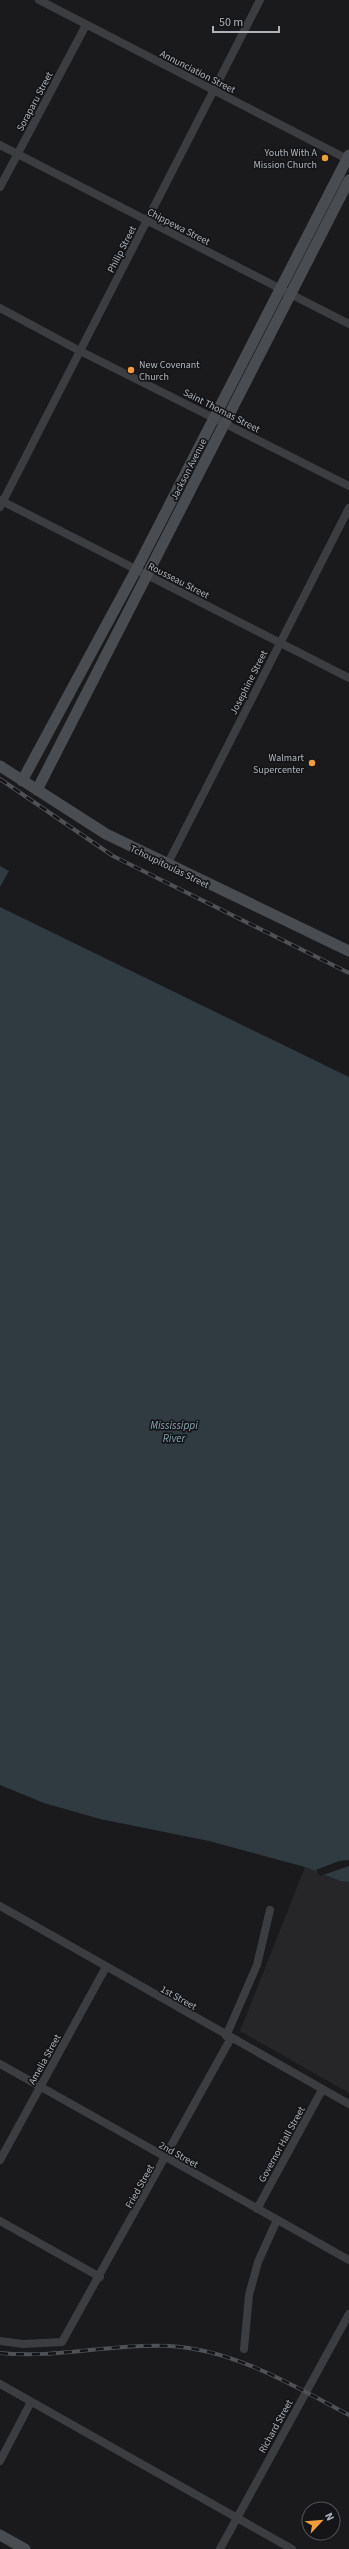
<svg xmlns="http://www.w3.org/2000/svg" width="349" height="2549" font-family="'Source Sans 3',sans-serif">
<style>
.built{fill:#262629}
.water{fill:#2f3b40}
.pier{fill:#1a1a1c}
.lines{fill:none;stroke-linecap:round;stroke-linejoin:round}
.street{stroke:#3b3d41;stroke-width:8}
.secondary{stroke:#494c51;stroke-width:11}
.rail-casing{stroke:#4e5156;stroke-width:4}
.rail{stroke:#151517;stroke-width:2.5;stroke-dasharray:8;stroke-linecap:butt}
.poi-dot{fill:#f19d3d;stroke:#151517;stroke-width:1.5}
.labels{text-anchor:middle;stroke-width:3.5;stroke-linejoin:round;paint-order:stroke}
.street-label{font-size:10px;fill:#acb3bb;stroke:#151517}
.poi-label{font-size:10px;fill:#acb3bb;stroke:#151517;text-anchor:end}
.water-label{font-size:11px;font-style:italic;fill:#84a5b6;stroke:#151517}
</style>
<rect width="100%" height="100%" fill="#1a1a1c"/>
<!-- built -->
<path class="built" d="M305,1867L340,1881L349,1882V2093L240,2031Z"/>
<!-- water -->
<path class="water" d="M0,866L9,871L0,887Z
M0,907L349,1077V1882L340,1881L305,1867L209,1841L100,1819L44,1803L0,1785Z"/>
<!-- pier -->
<path class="pier" d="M349,1860V1866L320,1876L316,1870L339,1861Z"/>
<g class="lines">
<!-- street -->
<path class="street" d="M39,0L349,160
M0,145L349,324
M0,187L86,25
M0,308L80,351L349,486
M0,500L349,678
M0,507L260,0
M167,865L349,508
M0,1906L349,2104
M226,2036L257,1965L270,1910
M0,2064L349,2260
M0,2160L106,1967
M257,2209L322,2090
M0,2221L100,2277
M0,2341L23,2344L62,2342L231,2038
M244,2349L249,2295L258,2262L277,2220
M0,2384L292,2549
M0,2461L31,2402
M220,2549L349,2314"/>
<!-- secondary -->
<path class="secondary" d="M0,766L106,834L349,951
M22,781L136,570L349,155
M37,790L349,180
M0,2535L25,2549"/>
<defs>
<path id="rail" d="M0,779L113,856L349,973
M0,2353C56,2359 112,2343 169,2346C233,2349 294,2386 349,2415"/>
</defs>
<!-- rail casing -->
<use href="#rail" class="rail-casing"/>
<!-- rail -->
<use href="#rail" class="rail"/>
</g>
<!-- markers -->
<g class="poi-dot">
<circle cx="325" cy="158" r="4"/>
<circle cx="131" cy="370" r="4"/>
<circle cx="312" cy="763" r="4"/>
</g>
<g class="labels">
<!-- street labels -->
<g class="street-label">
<text transform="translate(198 71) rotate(27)" y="4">Annunciation Street</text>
<text transform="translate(34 101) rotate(-62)" y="4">Soraparu Street</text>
<text transform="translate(179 226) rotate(27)" y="4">Chippewa Street</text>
<text transform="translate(121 249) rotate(-63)" y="4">Philip Street</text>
<text transform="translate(222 410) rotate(27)" y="4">Saint Thomas Street</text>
<text transform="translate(188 469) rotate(-63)" y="4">Jackson Avenue</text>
<text transform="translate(179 580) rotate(27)" y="4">Rousseau Street</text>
<text transform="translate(248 682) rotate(-63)" y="4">Josephine Street</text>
<text transform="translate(170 866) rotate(26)" y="4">Tchoupitoulas Street</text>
<text transform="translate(179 1997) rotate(29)" y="4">1st Street</text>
<text transform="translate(44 2059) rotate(-61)" y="4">Amelia Street</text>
<text transform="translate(281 2144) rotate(-61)" y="4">Governor Hall Street</text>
<text transform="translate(179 2154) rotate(29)" y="4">2nd Street</text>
<text transform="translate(139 2186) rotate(-61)" y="4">Fried Street</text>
<text transform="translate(275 2426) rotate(-61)" y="4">Richard Street</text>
</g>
<!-- poi labels -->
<g class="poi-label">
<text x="317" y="156">Youth With A<tspan x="317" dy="12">Mission Church</tspan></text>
<text x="139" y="368" text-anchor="start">New Covenant<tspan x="139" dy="12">Church</tspan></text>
<text x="304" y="761">Walmart<tspan x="304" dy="12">Supercenter</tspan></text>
</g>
<!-- water labels -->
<g class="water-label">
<text x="174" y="1429">Mississippi<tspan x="174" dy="13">River</tspan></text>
</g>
</g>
<!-- north arrow -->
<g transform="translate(321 2521) rotate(64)"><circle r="19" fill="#151517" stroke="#515459"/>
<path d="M0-3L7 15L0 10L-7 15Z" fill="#f19d3d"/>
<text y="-6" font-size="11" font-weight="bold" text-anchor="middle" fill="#acb3bb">N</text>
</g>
<!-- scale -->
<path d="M213 26v6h66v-6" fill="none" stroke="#acb3bb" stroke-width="2"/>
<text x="219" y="26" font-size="12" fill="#acb3bb" stroke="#151517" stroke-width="3" paint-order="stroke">50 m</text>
</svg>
